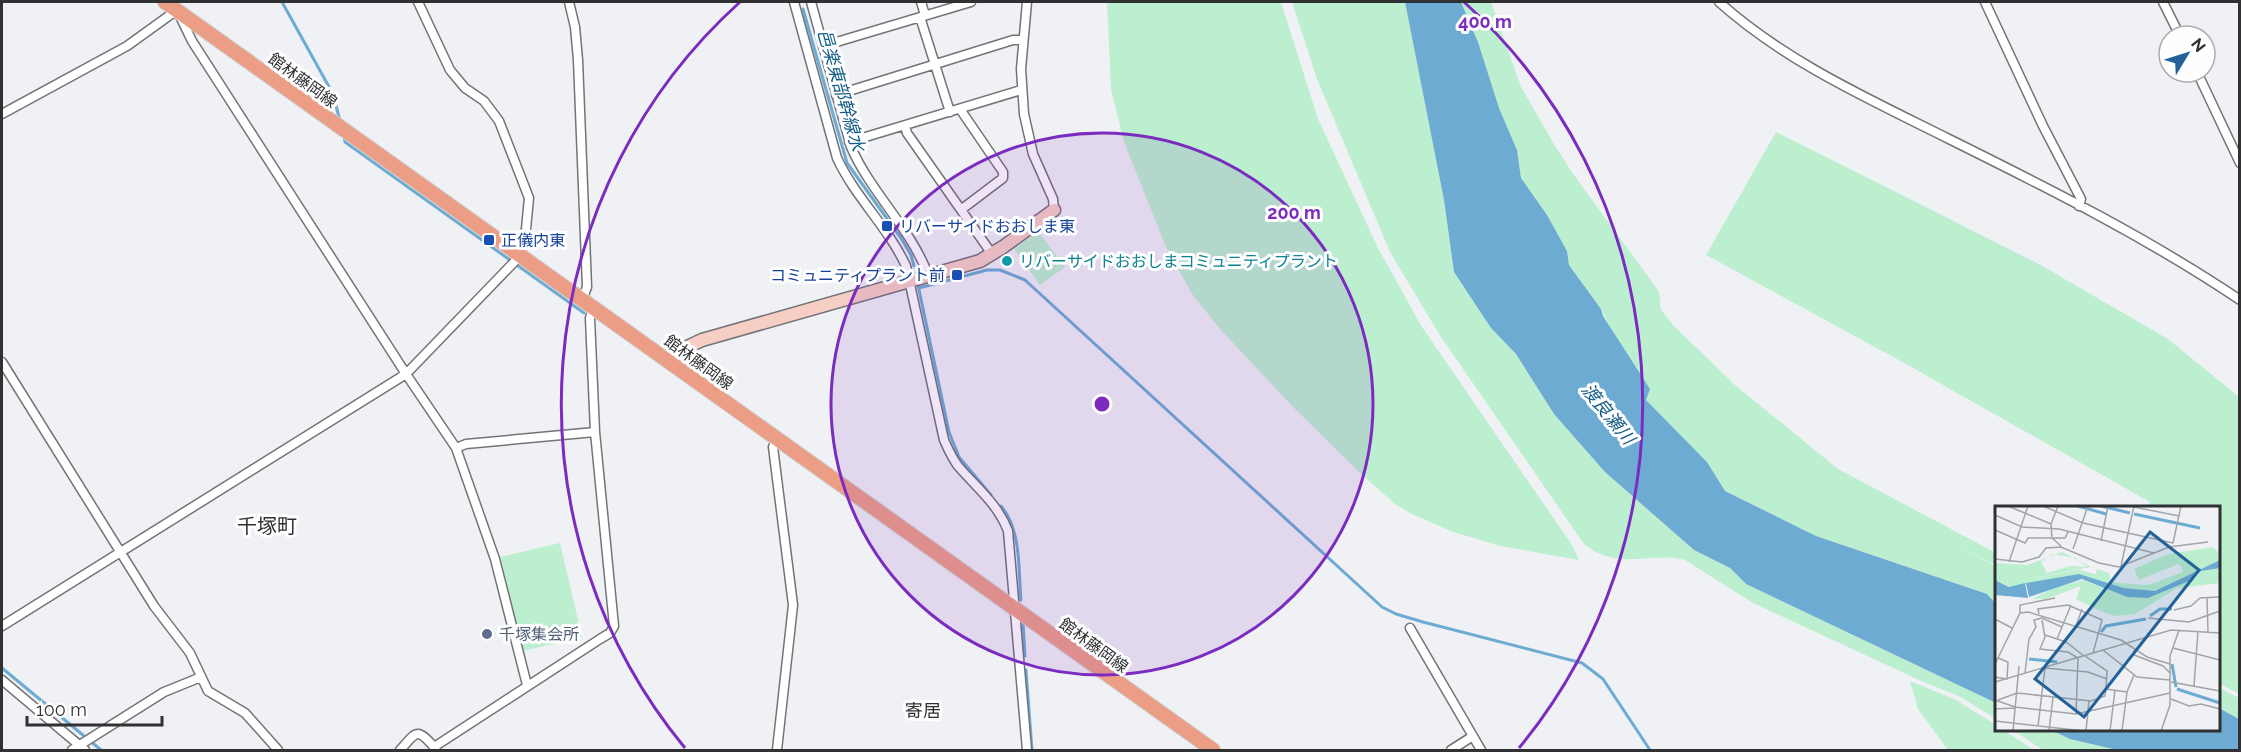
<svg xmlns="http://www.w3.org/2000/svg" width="2241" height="752" font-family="Raleway,'Noto Sans JP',sans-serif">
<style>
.green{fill:#bcefcf}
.water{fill:#6dabd2}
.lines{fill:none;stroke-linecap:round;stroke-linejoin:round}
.stream{stroke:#6dabd2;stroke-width:3}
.street-casing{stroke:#727477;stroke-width:11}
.secondary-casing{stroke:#727477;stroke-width:15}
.primary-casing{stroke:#cdcece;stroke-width:16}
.street{stroke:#fff;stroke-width:8}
.secondary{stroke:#f6cec3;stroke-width:12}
.primary{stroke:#ec9d86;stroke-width:14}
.ring{fill:none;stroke:#7b2cbf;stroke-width:3}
.transit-dot{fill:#1a4fb4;stroke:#fefeff;stroke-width:2}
.culture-dot{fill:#0f9aa8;stroke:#fefeff;stroke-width:2}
.service-dot{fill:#5c6f8a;stroke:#fefeff;stroke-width:2}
.labels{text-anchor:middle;stroke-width:6;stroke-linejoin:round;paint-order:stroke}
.street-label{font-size:16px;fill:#303133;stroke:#fefeff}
.transit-label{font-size:16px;fill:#164399;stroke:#fefeff;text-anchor:start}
.culture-label{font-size:16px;fill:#0d838f;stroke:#fefeff;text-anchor:start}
.service-label{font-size:16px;fill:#4e5e75;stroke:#fefeff;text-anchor:start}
.water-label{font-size:18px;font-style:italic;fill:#135e85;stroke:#fefeff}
.neighbourhood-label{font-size:18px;fill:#2d2f32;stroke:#fefeff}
.quarter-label{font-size:20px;fill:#2d2f32;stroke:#fefeff}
.inset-river{fill:none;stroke:#6dabd2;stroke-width:3}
.inset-road{fill:none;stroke:#a3a4a7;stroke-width:1.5}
.view{fill:#226298;fill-opacity:0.15;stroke:#226298;stroke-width:3}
.inset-edge{fill:none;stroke:#303133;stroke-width:3}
.centre{fill:#7b2cbf;stroke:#fefeff;stroke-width:3}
.ring-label{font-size:18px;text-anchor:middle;font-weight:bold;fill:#7b2cbf;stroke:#fefeff;stroke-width:6;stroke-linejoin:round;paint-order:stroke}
</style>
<rect width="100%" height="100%" fill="#eff1f5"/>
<!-- green -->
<path class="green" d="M1107,2H1281L1318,119L1378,248L1422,327L1572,545L1579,560L1501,546L1453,532L1412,514L1395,504L1359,472L1294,408L1220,329L1192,294L1166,247L1124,142L1111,89Z
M1292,2H1405L1444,200L1454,272L1491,328L1516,354L1554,414L1605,472L1694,550L1730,568L1746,584L1996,703V719L1961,697L1919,680L1753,603L1685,560C1650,551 1618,572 1584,544L1441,337L1390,252L1317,79Z
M1461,2H1491L1521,87L1554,144L1571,171L1655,286L1659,292L1661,310L1675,327L1735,385L1838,469L1996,553V565L1951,542L1996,566V604L1987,594L1816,536L1725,491L1707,462L1646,400L1601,309L1569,265L1567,251L1547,215L1521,178L1517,150L1499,108L1478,42Z
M1776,132L2037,263L2168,339L2239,397V694L2219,683L2218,508L2147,507L2150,502L1906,364L1706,255Z
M1038,231L1065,267L1040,285L1014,249Z
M560,543L582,637L523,651L500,557Z
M1910,681L1956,700L1996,725V730H2003L2034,750H1948L1918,709Z
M2218,687L2239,698V719L2219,708Z
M2013,730H2051L2070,739L2117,750H2043Z"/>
<!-- water -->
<path class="water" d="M1405,2H1461L1478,42L1499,108L1517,150L1521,178L1547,215L1567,251L1569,265L1601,309L1603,316L1650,389L1646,400L1707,462L1725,491L1816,536L1987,594L1996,604V703L1746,584L1730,568L1694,550L1605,472L1554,414L1516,354L1491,328L1454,272L1444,200Z
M2219,708L2239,719V750H2117L2070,739L2051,730H2218Z"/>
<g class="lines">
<!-- stream -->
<path class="stream" d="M282,2L333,94L340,121
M803,9L847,163L901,238L911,255L914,266
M344,136L345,142L584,313
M918,285L949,432L959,457L991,495
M919,288L987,270H1000L1025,280L1382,607L1396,614L1423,622L1582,663L1603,679L1650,750
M1001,506C1022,531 1018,569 1021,600
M1023,621L1025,656
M2,668L101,750
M1026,670L1032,750"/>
<defs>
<path id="street" d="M569,2L575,27L578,60L587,287L582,300
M794,2L837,158C855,197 888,227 906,266L944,440C948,449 952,458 958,466C976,487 998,504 1008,531L1027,750
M811,2L851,147C871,193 911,228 929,277
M921,2L925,15
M1027,2L1021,69L1024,114L1033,154L1053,199L1054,210
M1719,2C1786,62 1869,99 1949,139C2048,188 2148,238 2240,300
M1985,2L2043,126L2081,199L2079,206
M2163,2L2180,36
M920,17L950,112
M823,46L971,2
M2197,72L2240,163
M836,95L1013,40H1023
M960,109L1003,172V178L962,209
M2,114L127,46L177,10L192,41L406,374L456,448L495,559L527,685
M905,126L907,133L992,254
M849,142L1021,90
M2,362L154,606L190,653L208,691L245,713L278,750
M777,439L773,447L793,605L777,750
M456,448L466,444L595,432
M2,626L406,374L520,256L526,229L529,198L499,121L484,101L465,88L450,70L418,2
M1410,628L1481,750
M2,680L85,750
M72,750L164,692L201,677
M400,750C416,733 416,726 434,747
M436,750L434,747L600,639L610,633L614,626L595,432L590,318L593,308
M1451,750L1473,736"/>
<path id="secondary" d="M671,362L685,348L702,340L980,261L1003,247L1054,210"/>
<path id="primary" d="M165,2L1213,750"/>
</defs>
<!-- street casing -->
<use href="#street" class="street-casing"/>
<!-- secondary casing -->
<use href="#secondary" class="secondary-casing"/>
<!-- primary casing -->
<use href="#primary" class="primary-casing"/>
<!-- street -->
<use href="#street" class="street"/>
<!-- secondary -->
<use href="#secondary" class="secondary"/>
<!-- primary -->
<use href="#primary" class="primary"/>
</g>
<!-- distance rings -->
<circle cx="1102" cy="404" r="271" fill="#7b2cbf" fill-opacity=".12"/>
<g class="ring">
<circle cx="1102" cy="404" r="271"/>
<path d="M685 748A541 541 0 0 1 740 2M1464 2A541 541 0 0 1 1519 748"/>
</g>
<!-- markers -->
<g class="transit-dot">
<rect x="881" y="220" width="12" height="12" rx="3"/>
<rect x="483" y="234" width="12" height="12" rx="3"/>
<rect x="951" y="269" width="12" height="12" rx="3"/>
</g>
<circle class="culture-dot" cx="1007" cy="261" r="6"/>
<circle class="service-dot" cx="487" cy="634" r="6"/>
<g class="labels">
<!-- street labels -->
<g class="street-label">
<text transform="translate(303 80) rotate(36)" y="6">館林藤岡線</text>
<text transform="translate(699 362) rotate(36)" y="6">館林藤岡線</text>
<text transform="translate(1094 645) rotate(36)" y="6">館林藤岡線</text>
</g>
<!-- transit labels -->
<g class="transit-label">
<text x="899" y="232">リバーサイドおおしま東</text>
<text x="501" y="246">正儀内東</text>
<text x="945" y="281" text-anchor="end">コミュニティプラント前</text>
</g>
<!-- culture labels -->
<g class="culture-label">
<text x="1019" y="267">リバーサイドおおしまコミュニティプラント</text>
</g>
<!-- service labels -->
<g class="service-label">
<text x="499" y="640">千塚集会所</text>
</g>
<!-- water labels -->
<g class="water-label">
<text transform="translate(841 90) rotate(74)" y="6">邑楽東部幹線水</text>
<text transform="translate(1608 414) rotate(51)" y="6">渡良瀬川</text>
</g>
<!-- neighbourhood labels -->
<g class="neighbourhood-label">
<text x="923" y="717">寄居</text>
</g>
<!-- quarter labels -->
<g class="quarter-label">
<text x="267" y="533">千塚町</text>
</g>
</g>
<!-- overview -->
<g transform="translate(1995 506)">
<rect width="225" height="225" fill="#eff1f5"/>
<path d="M218,41L223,46L225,43V54L160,85L129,82L84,68L16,81L0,74V57L32,59L67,46L96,61L23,75L83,64L101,68L102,63L114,67L116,75L123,77L154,79L188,66L186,60L183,58L144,74L139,63L173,48ZM58,48L81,52L92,61L76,60L52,67L46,56ZM225,62V77L182,82L140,108L120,110L103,104L81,93L86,80L51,93H37L61,81L89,74L132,91L153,92L194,75L206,65Z" fill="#bcefcf" fill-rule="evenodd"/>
<path d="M225,54V62L206,65L194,75L153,92L132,91L87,73L34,91L31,77L84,68L129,82L160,85ZM0,74L14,81L30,77L33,92L0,89Z" fill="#6dabd2"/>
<path class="inset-river" d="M83,0L111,8M106,0L135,7M139,8L205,22M155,110L165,103H177M106,126L111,120L151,113M34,153L62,156M177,158L181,181M182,183L225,197"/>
<path class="inset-road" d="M13,0L56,18M48,0L88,17L178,37M139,1L184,10M0,9L27,21L64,23L159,47M0,24L30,37L33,32H57L66,40M57,32L56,18L63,0M58,32H70L73,26M106,35L113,0M178,37L186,0M78,43L93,0M0,53L27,56L44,51L51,42L66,41L104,57L124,61L174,41L213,36M14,56L33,0M126,60L139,0M212,92L213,126M179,104L196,100L205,92L225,91M25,107V99L60,92M44,108L43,103L73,99L107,114L98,147M153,112L194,116L225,105M0,113L17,122M47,114L50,131L45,143L73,146L83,152L81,208M81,120L87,103M50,129L71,136L89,150M62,133L76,99M178,142L225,154M108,144L142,171L175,174M139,149L168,160L176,168M90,150L112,165L111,183L132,186M0,158L25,107L33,106L126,134L152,151L175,158M30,167L34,133L41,121L39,114L47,112L67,121M0,171L12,173L13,156L3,152M0,176L176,124L225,127M176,176L225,185M199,180L203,125M176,193L194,200L206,198L225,203M0,194L20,201M3,194L22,187L96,195L110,190L111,183M20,201L81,208L175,187M0,203L20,202M0,215L89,225M43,220L50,162L93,166L112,173M18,225L24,160M54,225L58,191M91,225L94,194M115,225L120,184M127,225L132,186L139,169M166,225L175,199V150L184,124"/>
<path class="view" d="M155,26L204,64L89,211L40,173Z"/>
<rect width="225" height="225" class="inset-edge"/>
</g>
<circle cx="1102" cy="404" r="9" class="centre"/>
<g class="ring-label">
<text x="1485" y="28">400 m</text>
<text x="1294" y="219">200 m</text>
</g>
<!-- border -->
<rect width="2241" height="752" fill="none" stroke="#303133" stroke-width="6"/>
<!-- north arrow -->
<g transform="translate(2187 54) rotate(52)"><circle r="28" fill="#fefeff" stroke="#acacad" stroke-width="1.5"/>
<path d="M0-4.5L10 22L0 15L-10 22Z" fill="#226298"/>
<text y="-9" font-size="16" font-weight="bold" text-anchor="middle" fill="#303133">N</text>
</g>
<!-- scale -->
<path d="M27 716v9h135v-9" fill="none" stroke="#303133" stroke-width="3"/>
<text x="36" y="716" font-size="18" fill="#303133" stroke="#fefeff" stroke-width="4.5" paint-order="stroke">100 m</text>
</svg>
